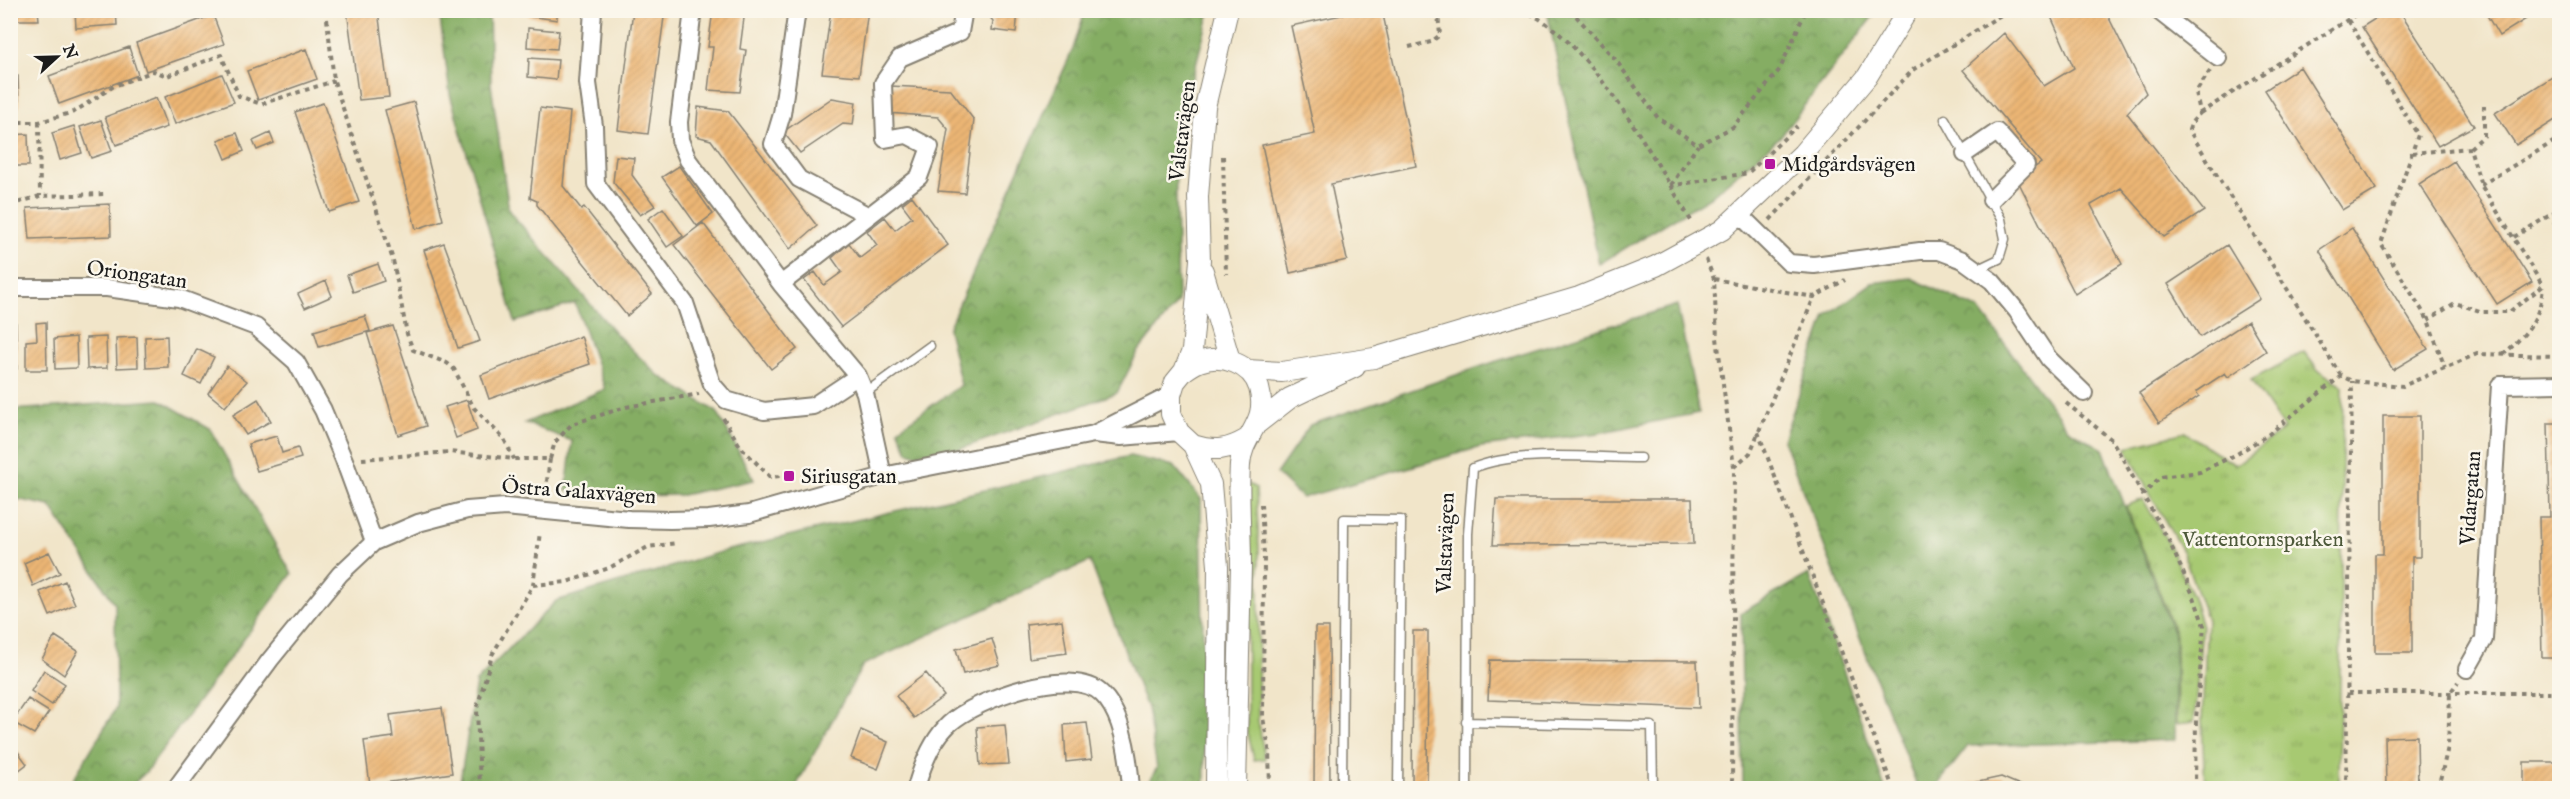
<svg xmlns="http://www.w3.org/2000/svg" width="2570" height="799" font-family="'IM FELL English',serif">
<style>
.grass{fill:#a7c972;stroke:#627247;stroke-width:1.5}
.forest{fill:url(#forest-crowns);stroke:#506440;stroke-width:1.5}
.park{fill:url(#park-tufts);stroke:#627247;stroke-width:1.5}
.building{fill:url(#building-hatch)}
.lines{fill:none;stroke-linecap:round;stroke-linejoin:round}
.service-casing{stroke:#868072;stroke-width:11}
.minor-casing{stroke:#868072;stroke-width:20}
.tertiary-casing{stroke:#868072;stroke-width:22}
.path{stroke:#868072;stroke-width:4;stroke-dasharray:4.5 4.5;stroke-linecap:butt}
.service{stroke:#fff;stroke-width:8}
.minor{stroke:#fff;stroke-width:16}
.tertiary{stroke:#fff;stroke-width:20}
.poi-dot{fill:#b5179e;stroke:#fbf7ec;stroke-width:2}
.labels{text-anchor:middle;stroke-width:5;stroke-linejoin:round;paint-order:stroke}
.street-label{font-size:21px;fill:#1c1c1c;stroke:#fbf7ec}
.poi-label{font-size:21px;fill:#1c1c1c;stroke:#fbf7ec;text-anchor:start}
.park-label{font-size:21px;fill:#4d593a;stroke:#fbf7ec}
</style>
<defs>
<pattern id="forest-crowns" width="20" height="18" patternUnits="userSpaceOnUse" patternTransform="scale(1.5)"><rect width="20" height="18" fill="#85ad64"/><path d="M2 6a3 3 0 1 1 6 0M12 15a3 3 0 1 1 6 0" fill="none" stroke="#6c8c52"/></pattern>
<pattern id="park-tufts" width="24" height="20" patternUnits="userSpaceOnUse" patternTransform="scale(1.5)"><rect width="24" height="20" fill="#a7c972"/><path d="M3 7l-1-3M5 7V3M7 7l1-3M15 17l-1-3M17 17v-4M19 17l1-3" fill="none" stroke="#8fac62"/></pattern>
<pattern id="building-hatch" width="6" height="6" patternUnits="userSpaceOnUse" patternTransform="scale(1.5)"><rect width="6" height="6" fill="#ecb675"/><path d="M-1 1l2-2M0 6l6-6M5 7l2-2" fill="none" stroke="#ca9c65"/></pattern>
</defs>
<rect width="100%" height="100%" fill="#fbf7ec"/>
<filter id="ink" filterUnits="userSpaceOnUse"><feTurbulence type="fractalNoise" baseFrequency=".0167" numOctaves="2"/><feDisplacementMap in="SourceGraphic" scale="12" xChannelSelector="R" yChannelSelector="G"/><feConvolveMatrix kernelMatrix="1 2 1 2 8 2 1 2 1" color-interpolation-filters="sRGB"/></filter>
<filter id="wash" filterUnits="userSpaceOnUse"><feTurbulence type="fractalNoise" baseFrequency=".008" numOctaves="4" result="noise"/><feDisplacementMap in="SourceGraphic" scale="24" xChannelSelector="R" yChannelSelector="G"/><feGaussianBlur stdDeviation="1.35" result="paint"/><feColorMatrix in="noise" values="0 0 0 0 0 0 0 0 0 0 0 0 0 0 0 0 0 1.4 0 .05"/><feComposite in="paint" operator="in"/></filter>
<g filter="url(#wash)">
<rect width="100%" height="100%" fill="#f1e5c9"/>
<!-- grass -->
<path class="grass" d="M1246,483L1256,488L1259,551L1258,721L1265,759L1254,760L1247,729Z"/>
<!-- forest -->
<path class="forest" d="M439,11H489L491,84L509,211L619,337L658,375L717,412L754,480L682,495L619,496L566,491L572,441L525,423L605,389L575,303L515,322L450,94Z
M1085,11H1210L1175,144L1178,302L1138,352L1117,393L932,459L908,452L898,429L961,385L948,329L1073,49Z
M1547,11H1877L1780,137L1710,197L1599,264Z
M1911,278L1980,310L2068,429L2103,449L2175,636V740L1968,746L1935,788H1918L1783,440L1826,316L1872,283Z
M1677,305L1699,413L1598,433L1481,447L1302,498L1276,474L1310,425L1494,362Z
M160,400L210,429L292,574L146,772L129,788H68L116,708L115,604L50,506L11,498V410Z
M1130,456L1174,466L1201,499L1205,788H1148V783L1157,768L1147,708L1090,561L863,665L795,788H459L476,682L556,601L724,551Z
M1809,574L1885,788H1743L1741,613Z"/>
<!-- park -->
<path class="park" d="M2304,352L2318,370L2343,386L2339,788H2205L2202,721L2207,620L2183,553L2150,494L2126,447L2185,432L2235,465L2284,429L2251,380Z
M2143,499L2167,541L2193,597L2202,626L2194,722L2177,724L2176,635L2126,506Z"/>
<g id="blocks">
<!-- building -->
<path class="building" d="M10,10H38L39,20H10Z
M75,10H116L117,25L76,28Z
M347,10H378L389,97L359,100Z
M528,10H557V20L528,16Z
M633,10H665L648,134L618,130Z
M713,10H745L740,49L746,50L740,92L708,90L713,47H708Z
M831,10H868L859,76L822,73Z
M984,10H1018L1016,33L992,30L993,21Z
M1364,10H1382L1416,166L1331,184L1347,260L1290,273L1262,145L1315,134L1291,26Z
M2048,10H2105L2146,93L2127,113L2204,211L2164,237L2121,188L2091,205L2122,264L2075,294L2017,179L2041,163L1963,70L2004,33L2044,86L2074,68Z
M2389,10H2399L2474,126L2438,146L2362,27Z
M2484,10H2520L2526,19L2499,36Z
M213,15L224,44L146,71L136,43Z
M528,28L559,31L557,49L527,47Z
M129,47L138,75L59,104L49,76Z
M306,49L317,79L258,100L247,71Z
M529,58L558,60L556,80L528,77Z
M2300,67L2377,189L2342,210L2265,90Z
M2560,72V117L2516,145L2495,113Z
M222,74L234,102L175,124L165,97Z
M10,76H18L19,108H10Z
M890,86L950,89L974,120L965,193L938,191L948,129L938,117L888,113Z
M156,98L167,127L116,145L105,117Z
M832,98L856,102L853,125L843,124L800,153L783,132Z
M414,102L443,220L416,229L385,110Z
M323,103L359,202L329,212L295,112Z
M698,107L728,111L817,226L790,249L711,140L696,136Z
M540,108L570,112L563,186L582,210L584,207L652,294L627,316L537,205V201L530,198Z
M101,120L112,151L91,158L80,127Z
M74,126L82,153L60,160L52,133Z
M237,133L244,151L226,159L218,140Z
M270,133L274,143L257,150L253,141Z
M28,134L29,166H10V135Z
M616,156L634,158L632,175L655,206L640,215L613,182Z
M2454,161L2532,282L2497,304L2419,184Z
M679,166L713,214L697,226L662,177Z
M912,196L948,245L841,327L804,280L815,272L824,285L842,272L832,258L849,243L860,258L877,245L867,231L885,217L895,230L912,217L902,204Z
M110,204L111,236L30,239L27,208Z
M663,208L683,236L667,247L648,219Z
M2560,219V233L2553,223Z
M703,223L797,349L771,369L674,245Z
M2352,228L2428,349L2393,370L2319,250Z
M444,243L480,341L458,348L424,250Z
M2227,245L2260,299L2200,337L2168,284Z
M378,264L384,281L353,292L347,275Z
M326,281L332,296L305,308L298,294Z
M365,316L370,331L319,347L314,331Z
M2248,321L2266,351L2228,377L2225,373L2196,392L2199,396L2159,423L2139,393Z
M46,322L47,370H26V341L37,340L36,323Z
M10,323H16L17,369H10Z
M393,326L426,426L398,435L367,333Z
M167,336L168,367L146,368L145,337Z
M581,336L590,364L489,399L481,375Z
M76,337L77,368L55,369L54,339Z
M106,337L107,368L87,369L86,338Z
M137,337L138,367L117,368L116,338Z
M197,349L214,357L201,384L184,376Z
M227,366L247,381L225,407L208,393Z
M258,399L271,421L246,435L233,415Z
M467,400L477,430L456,438L445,407Z
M2383,416H2420V557H2412V653H2375V554H2383Z
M2548,423H2560V658H2542L2539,517H2550Z
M277,436L282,453L298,448L301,458L257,471L248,444Z
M1496,499H1692L1694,544L1493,545Z
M49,552L60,573L33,586L24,563Z
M65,581L75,604L50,616L40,592Z
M1062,620L1067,653L1029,658L1026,624Z
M1315,627H1329L1330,788H1314Z
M1413,631H1428L1427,788H1412Z
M55,636L78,651L64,675L42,659Z
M992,639L1000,665L963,674L956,649Z
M1490,660L1697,661L1699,708L1488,700Z
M44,670L65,684L52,705L31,691Z
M926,673L944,696L914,718L896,696Z
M28,699L49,712L34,734L12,722Z
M442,708L452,773L370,785L364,741L393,737L390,715Z
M1087,723L1092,759L1066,762L1064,725Z
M1005,725L1009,764L980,765L977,727Z
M861,730L888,742L878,769L851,758Z
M2417,736L2418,788H2386L2385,737Z
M10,741L27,764L10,777Z
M2524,762H2560V788H2524Z
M2001,777L2027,788H1962L1969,784Z"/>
</g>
</g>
<g filter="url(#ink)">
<use href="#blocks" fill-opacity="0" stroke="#868072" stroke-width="1.5"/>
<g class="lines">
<defs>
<path id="service" d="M1945,119L2001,219L2005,239L1999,259L1978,269
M865,393L930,346
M1466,722L1652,726L1653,788
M1342,788L1344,519L1401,520L1398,788
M1467,788L1468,534L1473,468C1521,449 1589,458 1641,458"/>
<path id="minor" d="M593,10L588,83L594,126L596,184L685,303L712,384L726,400L764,411L813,406L858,376
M693,10L679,122L680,140L688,160L781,284L858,376L865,393L883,476
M797,10L782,114L773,144L799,179L869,216
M2157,10L2218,58
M1965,154L1997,132L2026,165L1991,200
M1739,214L1789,263L1814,265L1920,251H1939L1963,260L1992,281L2017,311L2049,359L2084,393
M781,284L919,177L930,147L907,135L885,139L883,83L900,58L960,32L963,15L960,10
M10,288H107L179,298L256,327L296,362L323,410L344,460L374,542
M1094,434L1171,395
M2467,669L2484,639L2500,385L2560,384
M176,788L270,660L340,574L374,542L418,523L467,510L505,507L629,519L670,520L709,519L749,514L883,476L1094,434L1121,437L1179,432
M916,788C922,766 932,740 949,724C976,699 1072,664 1102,694C1123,714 1129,760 1131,788"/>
<path id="tertiary" d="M1203,271L1230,360
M1247,370L1282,372L1374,358L1579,297L1656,266L1722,230L1802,154L1867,77L1908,10
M1184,371C1188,368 1194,364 1199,362C1221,353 1252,364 1259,388C1269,424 1242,433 1240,465C1238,498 1241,532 1241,565C1240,640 1238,714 1236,788
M1258,423L1290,398L1355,367
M1193,445C1215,452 1228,450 1247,439
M1216,788L1218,566L1211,484L1193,445L1179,432L1171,414V395L1175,382L1184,371L1192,351L1200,260L1198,197L1205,107L1228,10"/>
</defs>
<!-- service casing -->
<use href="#service" class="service-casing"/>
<!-- minor casing -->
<use href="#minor" class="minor-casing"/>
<!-- tertiary casing -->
<use href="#tertiary" class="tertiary-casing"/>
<!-- path -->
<path class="path" d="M326,10L334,81L393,260L407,334L413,350L447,363L454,369L474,408L504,439L514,459
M1521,10C1587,32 1658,166 1693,224
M1559,10L1576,16L1615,59L1658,118L1698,145L1733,127L1780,69L1806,10
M2348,20L2418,135L2381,244L2428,320L2445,368
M1409,47L1431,42L1440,35L1438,14L1443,10
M2210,71L2196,92L2200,113L2192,122L2189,130L2341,376
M2200,113L2363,10
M10,122H39L74,112L114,86L154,71L167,76L221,55L239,96L261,104L334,81
M39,122L40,196
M2470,148L2484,136V106
M2412,153L2470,148L2481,185L2543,286L2509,312H2483L2455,303L2428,320
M1223,156L1226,274
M1671,185L1698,145
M2481,185L2560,138
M1670,186L1748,173L1797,126
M10,205L40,196L105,194
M1770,220L1914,69L2009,10
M2514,237L2560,209
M1706,259L1714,279L1717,338L1734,467L1732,788
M1714,279L1814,297L1845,280
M2503,355C2527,333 2540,320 2543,287
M2066,403L2112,440L2143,495
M723,418L740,446L770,477L789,475
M1758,432L1893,788
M362,459L450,452L514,459H550L546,488
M550,459L555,442L572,424L626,407L699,394
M1734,467L1750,453L1814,297
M1261,504L1264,556L1263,718L1269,748L1270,788
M533,585L567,582L609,568L648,547L677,543
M2348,693H2560
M480,788L477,708L492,655L533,585L540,532
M2195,788L2196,719L2204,626L2194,597L2169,541L2143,495L2160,477L2200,472L2237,454L2269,434L2341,376L2352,381L2403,386L2477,354L2560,356
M2346,788L2352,381
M2438,788L2448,747L2450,693L2458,682"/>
<!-- service -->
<use href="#service" class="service"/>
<!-- minor -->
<use href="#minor" class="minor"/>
<!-- tertiary -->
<use href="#tertiary" class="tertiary"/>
</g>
</g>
<!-- markers -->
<g class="poi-dot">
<rect x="1764" y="158" width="12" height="12" rx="3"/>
<rect x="783" y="470" width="12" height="12" rx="3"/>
</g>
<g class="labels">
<!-- street labels -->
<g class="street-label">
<text transform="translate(1182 131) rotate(-83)" y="7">Valstavägen</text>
<text transform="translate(137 274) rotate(8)" y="7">Oriongatan</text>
<text transform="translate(579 491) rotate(4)" y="7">Östra Galaxvägen</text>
<text transform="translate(2470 498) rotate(-86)" y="7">Vidargatan</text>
<text transform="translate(1445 543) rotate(-88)" y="7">Valstavägen</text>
</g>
<!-- poi labels -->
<g class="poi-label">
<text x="1782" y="171">Midgårdsvägen</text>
<text x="801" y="483">Siriusgatan</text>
</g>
<!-- park labels -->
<g class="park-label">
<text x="2263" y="546">Vattentornsparken</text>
</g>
</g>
<!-- margin -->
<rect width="2570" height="799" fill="none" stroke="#fbf7ec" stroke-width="36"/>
<!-- north arrow -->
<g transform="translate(57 57) rotate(68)" stroke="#fbf7ec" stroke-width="4.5" paint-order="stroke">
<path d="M0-4.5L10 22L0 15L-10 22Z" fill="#1c1c1c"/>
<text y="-9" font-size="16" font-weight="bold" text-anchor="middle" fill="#1c1c1c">N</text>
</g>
</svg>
